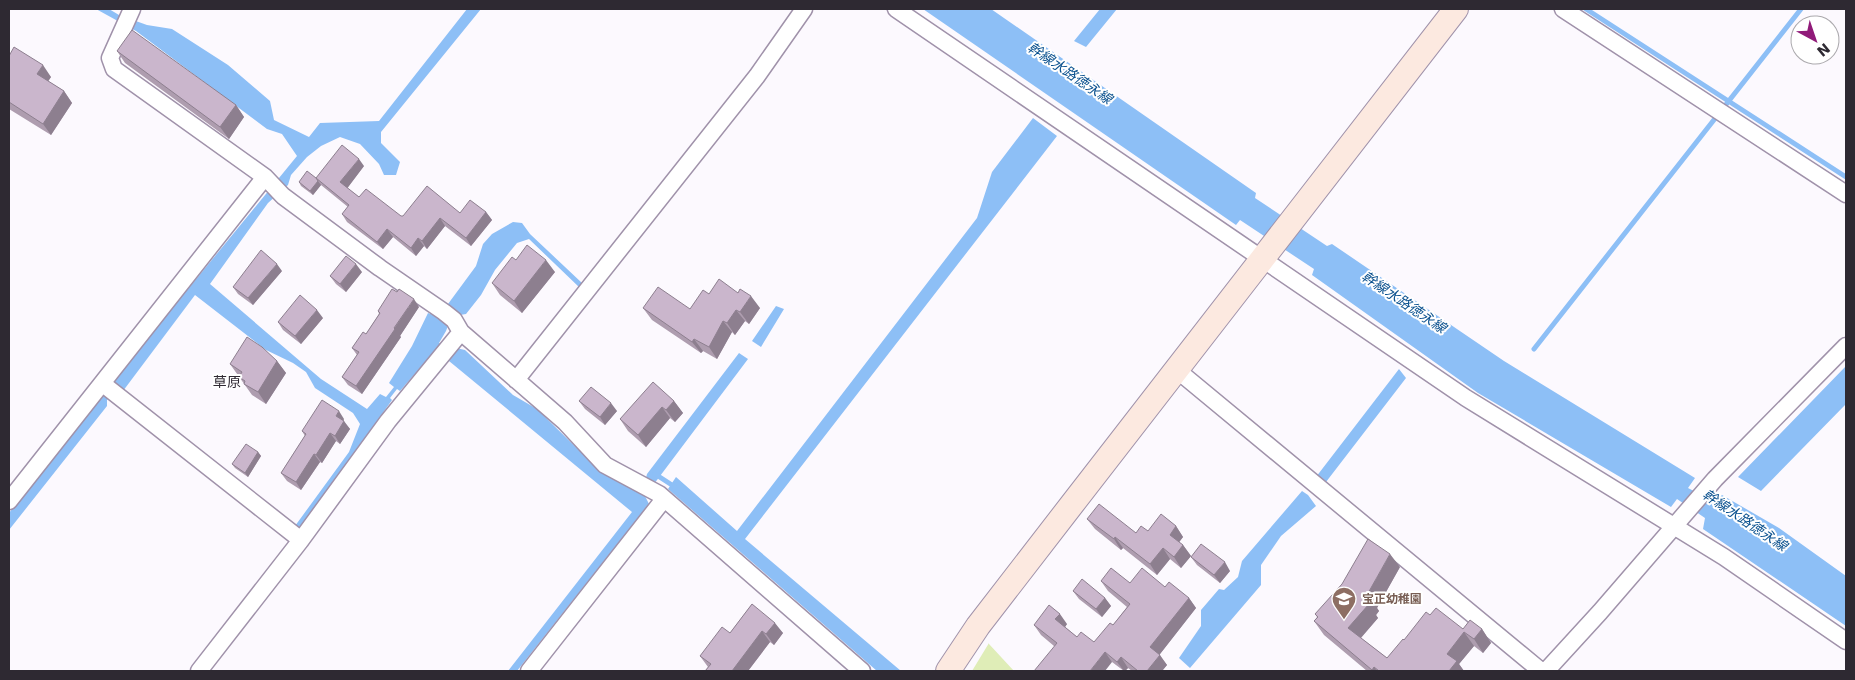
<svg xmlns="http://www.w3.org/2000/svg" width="1855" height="680" font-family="'DejaVu Sans','Noto Sans JP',sans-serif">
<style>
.green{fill:#dfedb7}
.water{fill:#8dbff6}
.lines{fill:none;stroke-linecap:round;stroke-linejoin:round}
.stream{stroke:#8dbff6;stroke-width:5}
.street-casing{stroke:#a092aa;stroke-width:19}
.secondary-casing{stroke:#a092aa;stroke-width:26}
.street{stroke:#fff;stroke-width:16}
.secondary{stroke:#fce9e0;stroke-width:24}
.wall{fill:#ae9daf}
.shaded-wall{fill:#8d7f8f}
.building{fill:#cab6cc;stroke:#8d7f8f}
.labels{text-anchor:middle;stroke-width:4;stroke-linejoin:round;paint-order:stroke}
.education-label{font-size:12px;font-weight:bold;fill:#785e54;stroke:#fff;text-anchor:start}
.water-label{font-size:14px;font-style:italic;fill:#0c528f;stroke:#fff}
.neighbourhood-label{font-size:14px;fill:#2e2932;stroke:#fff}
</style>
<rect width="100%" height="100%" fill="#fcf9fe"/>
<!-- green -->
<path class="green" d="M989,643V644L1014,671H972Z"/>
<!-- water -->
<path class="water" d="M96,9H109L119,15L147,25L172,29L228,65L270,101L274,120L309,137L320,123L379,121L467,9H481L381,132V143L400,162L396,175H384L379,164L360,144L340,137L321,146L307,157L291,175L288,185L268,203L210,284L321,379L367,409L380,394L386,397L394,387L389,383L412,346L428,313L444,319L452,308L448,304L476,266L483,244L492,234L513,222L522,223L530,234L582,283L580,288L529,239L517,243L495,270L481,295L466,314L460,315L449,323L446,331L439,343L454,352L456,348L465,350L513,395L537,409L599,470L645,482L647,474L739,353L748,359L645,496L649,504L517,671H508L632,512L449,361L451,357L439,346L400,391L397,389L390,398L392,400L302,527L295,526L349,452L360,424L353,413L315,388L306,372L293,363L266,350L195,295L123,391L117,387L107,400V406L9,530V513L99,398L106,395L115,385V378L297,156L282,134L267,129L136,31Z
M923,9H991L1256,193L1255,198L1327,246L1332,244L1504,361L1695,478L1688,488L1715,502L1722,495L1779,528L1846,576V626L1703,529L1705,518L1677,499L1671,507L1478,393L1312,275L1314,269L1240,220L1236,225Z
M1100,9H1117L1086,47L1074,41Z
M1033,118L1057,136L745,539L901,671H877L668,489L676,477L737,531L977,218L992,172Z
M776,306L784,309L761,347L752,341Z
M1846,366V404L1761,491L1738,477Z
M1399,369L1406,378L1326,482L1316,477Z
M1302,491L1308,495L1316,506L1281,536L1261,565V585L1190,668L1179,658L1201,626V610L1219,589L1224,590L1238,577L1242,561Z"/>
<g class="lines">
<!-- stream -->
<path class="stream" d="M1586,9L1846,177
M1534,349L1801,9
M655,474L675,487"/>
<defs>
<path id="street" d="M132,9L110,58L114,69L265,177L283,196L380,268L444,312L454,320L461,332L565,422L605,465L659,494L862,671
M896,9L1466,398L1724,557L1846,641
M1563,9L1846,194
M1177,370L1541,671
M516,380L757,76L804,9
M103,384L301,540
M9,501L265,177
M199,671L301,540L388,421L461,332
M529,671L664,499
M1546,671L1600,612L1715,479L1846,346"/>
<path id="secondary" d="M948,671L978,626L1073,503L1456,9"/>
</defs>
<!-- street casing -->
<use href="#street" class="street-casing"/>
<!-- secondary casing -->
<use href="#secondary" class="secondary-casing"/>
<!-- street -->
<use href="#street" class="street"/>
<!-- secondary -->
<use href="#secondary" class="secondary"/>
</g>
<!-- wall -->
<path class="wall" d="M117,51L236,105L244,117L229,139L125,63Z
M9,56L51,77L48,81L64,91L72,103L51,135L9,109Z
M364,166L347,188L359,197L401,216L460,213L486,212L492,220L471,246L445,226L427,249L424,246L416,256L393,237L383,249L347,222L342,214L348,207L321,185L313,195L301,186L299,182Z
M516,260L555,272L522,313L500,295L492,283Z
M282,271L253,305L238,294L233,287Z
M362,272L346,292L336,284L330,276Z
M709,294L760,308L749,324L745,321L735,335L732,332L717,359L703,351L701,353L652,320L643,308L690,309Z
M419,307L400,336L401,337L362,394L348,385L342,377L357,355L352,348L366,334L379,314L378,311Z
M323,318L301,344L283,330L278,322Z
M277,361L286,373L266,404L252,395L230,364Z
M579,401L617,411L605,425L585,409Z
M674,401L683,413L675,422L670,418L646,447L628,431L620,419Z
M344,419L343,421L350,429L340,444L336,441L322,463L320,462L301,490L287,481L281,473L305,436L302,431Z
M258,452L261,456L248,477L235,468L232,464Z
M1087,519L1136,533L1176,526L1183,537L1179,542L1183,545L1191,556L1181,568L1170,559L1157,575L1123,548L1121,550L1095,529Z
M1191,557L1230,571L1220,583L1197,565Z
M1400,567L1377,608L1379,611L1376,615L1378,618L1361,638L1387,658L1430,615L1463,629H1482L1491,643L1483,653L1474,646L1459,664L1464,671H1367L1324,635L1314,621L1317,617L1315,614Z
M1101,581L1165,587L1189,598L1196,608L1159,655L1167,665L1162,671H1132L1128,668L1125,671H1124L1112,662L1054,646L1041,635L1034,625L1067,624L1065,627L1077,637L1094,642L1113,625L1127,607L1108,591Z
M1073,591L1105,598L1111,606L1102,617L1079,599Z
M752,604L783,633L774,645L770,642L748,671H705L708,667L700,656L730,633Z"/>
<!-- shaded-wall -->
<path class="shaded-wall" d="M43,65L51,77L45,86L37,74Z
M64,91L72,103L51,135L43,124Z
M236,105L244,117L229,139L220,127Z
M359,159L364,166L346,190L340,182Z
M318,181L321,185L313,195L310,191Z
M486,212L492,220L471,246L466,238Z
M440,218L445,226L427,249L422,241Z
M387,229L393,237L383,249L377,242Z
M418,238L424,246L416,256L411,248Z
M546,260L555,272L522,313L514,301Z
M277,264L282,271L253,305L248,298Z
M356,264L362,272L346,292L340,284Z
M751,296L760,308L749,324L740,312Z
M414,299L419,307L400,336L401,337L362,394L356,386Z
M317,310L323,318L301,344L295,336Z
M736,310L745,321L735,335L727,323Z
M723,321L732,332L717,359L709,347Z
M694,339L703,351L701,353L692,342Z
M277,361L286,373L266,404L258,392Z
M674,401L683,413L675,422L666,410Z
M611,403L617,411L605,425L600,417Z
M662,407L670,418L646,447L638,435Z
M339,411L344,419L341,424L336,416Z
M344,421L350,429L340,444L335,436Z
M330,433L336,441L322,463L316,455Z
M258,452L261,456L248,477L245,473Z
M314,454L320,462L301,490L296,482Z
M1176,526L1183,537L1177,545L1170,535Z
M1115,537L1123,548L1121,550L1114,539Z
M1183,545L1191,556L1181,568L1174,557Z
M1163,548L1170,559L1157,575L1150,564Z
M1390,554L1400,567L1377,608L1379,611L1376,615L1378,618L1358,641L1348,628L1366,602L1367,595Z
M1225,562L1230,571L1220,583L1214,575Z
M1105,598L1111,606L1102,617L1096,609Z
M1189,598L1196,608L1157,658L1150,647Z
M1060,614L1067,624L1063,630L1055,619Z
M775,623L783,633L774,645L766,634Z
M1482,629L1491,643L1483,653L1474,639Z
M762,631L770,642L748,671H732Z
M1464,632L1474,646L1459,664L1464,671H1449L1447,654Z
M1105,652L1112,662L1105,671H1090Z
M1160,655L1167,665L1162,671H1147Z
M1121,657L1128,668L1125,671H1124L1117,662Z
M1374,667L1377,671H1373L1372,670Z"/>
<!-- building -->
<path class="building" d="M132,30L236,105L220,127L117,51Z
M14,47L43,65L37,74L64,91L43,124L9,102V56Z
M342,145L359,159L340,182L359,197L366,189L401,216H403L427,186L460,213L470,200L486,212L466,238L440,218L422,241L418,238L411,248L387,229L377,242L342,214L349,205L316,178Z
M307,171L316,178L318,181L310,191L299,182Z
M527,245L546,260L514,301L492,283L512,257L516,260Z
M261,250L277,264L248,298L233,287Z
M346,256L356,264L340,284L330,276Z
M719,279L738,293L740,289L751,296L740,312L736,310L727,323L723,321L709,347L694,339L692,342L643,308L658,287L690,309L703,290L709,294Z
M392,289L397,292L399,289L414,299L394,328L395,329L356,386L342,377L359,352L352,348L363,332L366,334L380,313L378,311Z
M300,295L317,310L295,336L278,322Z
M247,337L262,347L277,361L258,392L244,384L245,381L239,377L242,372L230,364Z
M653,382L674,401L666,410L662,407L638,435L620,419Z
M591,387L611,403L600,417L579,401Z
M322,400L339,411L336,416L344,421L335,436L330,433L316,455L314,454L296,482L281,473L306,434L302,431Z
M246,444L258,452L245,473L232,464Z
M1099,504L1136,533L1141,526L1148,531L1161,514L1176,526L1170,535L1183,545L1174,557L1163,548L1150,564L1115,537L1114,539L1087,519Z
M1368,539L1390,554L1367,595L1370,598L1366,602L1369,604L1348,628L1387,658L1403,639L1404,640L1426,612L1430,615L1436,608L1463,629L1470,620L1482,629L1474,639L1464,632L1447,654L1457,661L1449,671H1379L1374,667L1372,670L1314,621L1318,617L1315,614L1342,584Z
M1201,544L1225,562L1214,575L1191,557Z
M1111,568L1130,583L1142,568L1165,587L1169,582L1189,598L1150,647L1160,655L1147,671H1138L1121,657L1117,662L1105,652L1090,671H1034L1057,643L1034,625L1049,605L1060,614L1055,619L1077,637L1081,632L1094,642L1110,623L1113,625L1130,604L1101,581Z
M1082,579L1105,598L1096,609L1073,591Z
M752,604L775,623L766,634L762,631L732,671H705L711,664L700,656L722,627L730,633Z"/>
<!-- icons -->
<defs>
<symbol id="school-pin" viewBox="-11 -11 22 30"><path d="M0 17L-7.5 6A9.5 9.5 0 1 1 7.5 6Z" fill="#8d6e63" stroke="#fff"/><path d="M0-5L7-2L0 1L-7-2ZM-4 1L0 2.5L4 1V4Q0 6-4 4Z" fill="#fff"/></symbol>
</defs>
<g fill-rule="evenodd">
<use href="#school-pin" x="1330" y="585" width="28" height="38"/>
</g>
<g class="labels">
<!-- education labels -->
<g class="education-label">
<text x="1362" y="603">宝正幼稚園</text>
</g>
<!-- water labels -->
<g class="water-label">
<text transform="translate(1070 73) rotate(34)" y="5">幹線水路徳永線</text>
<text transform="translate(1404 302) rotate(34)" y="5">幹線水路徳永線</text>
<text transform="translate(1745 520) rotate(34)" y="5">幹線水路徳永線</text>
</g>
<!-- neighbourhood labels -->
<g class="neighbourhood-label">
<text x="227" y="387">草原</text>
</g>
</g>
<!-- border -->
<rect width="1855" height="680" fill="none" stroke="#2e2932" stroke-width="20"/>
<!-- north arrow -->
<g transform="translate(1815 40) rotate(140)"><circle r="24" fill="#ffffff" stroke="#aba9ad"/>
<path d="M0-4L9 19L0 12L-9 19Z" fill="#901a79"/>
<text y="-8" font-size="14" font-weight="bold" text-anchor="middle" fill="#2e2932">N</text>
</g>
</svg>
